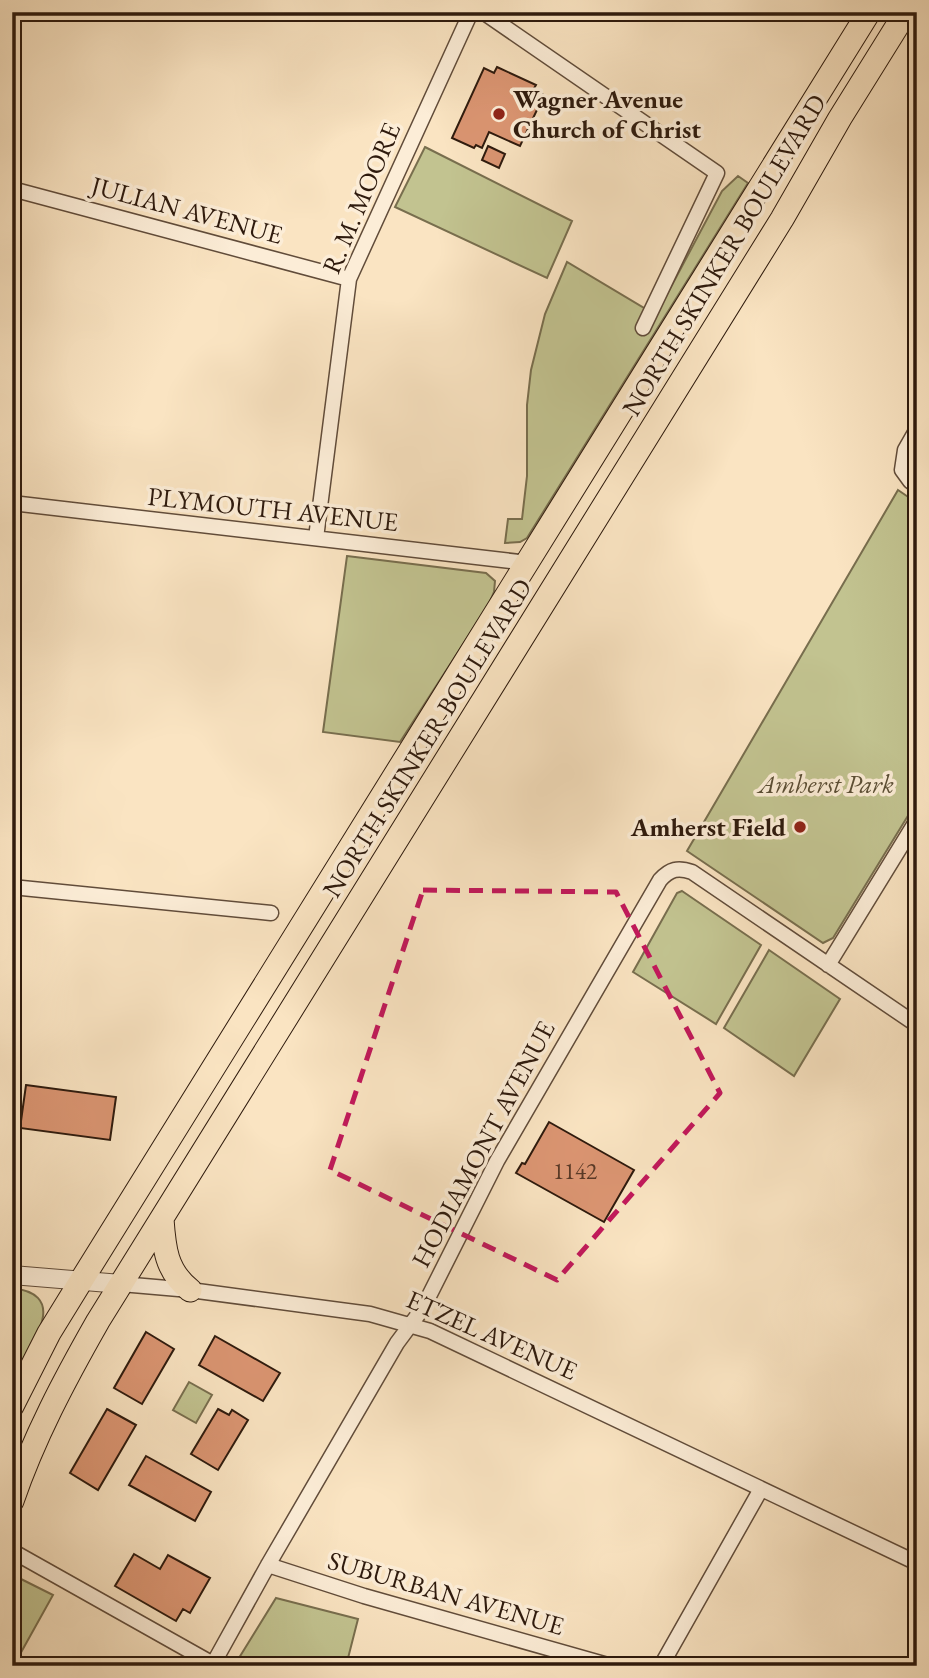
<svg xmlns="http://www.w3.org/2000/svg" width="929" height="1678" font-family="'EB Garamond',serif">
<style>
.green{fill:#c2c390;stroke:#786e4e;stroke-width:2}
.building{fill:#db9572;stroke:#2e1a0d;stroke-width:2}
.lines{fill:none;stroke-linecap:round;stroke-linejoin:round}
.minor-casing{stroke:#614c3a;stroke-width:17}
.tertiary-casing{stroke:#614c3a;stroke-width:20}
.primary-casing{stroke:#2e1a0d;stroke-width:25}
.minor{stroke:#fcedd7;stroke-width:14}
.tertiary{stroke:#fcedd7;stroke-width:18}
.primary{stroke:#fae4c2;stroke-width:23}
.marked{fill:none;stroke:#c2185b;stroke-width:5;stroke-dasharray:14 9;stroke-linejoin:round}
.poi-dot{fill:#8f2418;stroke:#fcedd7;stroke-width:2.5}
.labels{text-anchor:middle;stroke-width:7;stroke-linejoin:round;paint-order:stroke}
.number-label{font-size:23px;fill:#593926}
.poi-label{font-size:26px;font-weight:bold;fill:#2e1a0d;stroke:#fcedd7;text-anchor:start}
.street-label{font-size:26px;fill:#2e1a0d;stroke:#fcedd7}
.park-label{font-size:26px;font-style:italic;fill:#5a4d34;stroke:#fcedd7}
</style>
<rect width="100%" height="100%" fill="#fae4c2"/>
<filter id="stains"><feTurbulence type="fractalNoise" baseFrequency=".00286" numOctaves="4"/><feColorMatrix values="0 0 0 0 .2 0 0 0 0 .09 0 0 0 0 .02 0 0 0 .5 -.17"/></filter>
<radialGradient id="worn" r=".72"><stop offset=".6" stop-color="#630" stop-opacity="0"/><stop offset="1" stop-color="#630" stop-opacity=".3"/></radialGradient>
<!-- green -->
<path class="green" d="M425,147L572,221L547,278L395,207Z
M738,176L748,183L527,538L520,542L505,543L508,519H522L527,476V405L531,370L545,314L567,262L656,315L722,191Z
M898,490L917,503V801L833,938L823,943L687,851Z
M347,556L486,573L495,581L494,592L489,604L400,742L323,732Z
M682,891L761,945L716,1024L633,972L677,893Z
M769,950L840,999L794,1076L724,1028Z
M12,1288C73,1295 29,1347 12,1378Z
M189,1382L212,1395L196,1423L173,1410Z
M17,1577L53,1595L14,1665L12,1595Z
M276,1598L358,1619L346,1666H234Z"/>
<!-- building -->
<path class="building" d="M497,67L536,85L533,90L544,95L520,146L489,132L482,148L476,145L474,148L452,138L484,68L494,73Z
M488,146L505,154L499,168L482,160Z
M26,1085L116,1097L110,1140L20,1128Z
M12,1101L17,1102L12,1145Z
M549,1122L634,1170L604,1222L516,1173L522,1163L525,1164Z
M146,1332L174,1349L142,1404L114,1388Z
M215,1336L280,1373L263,1401L199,1365Z
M107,1409L136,1425L98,1490L70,1473Z
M218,1409L229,1415L232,1410L248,1420L218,1470L191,1454Z
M146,1456L211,1492L195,1521L129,1485Z
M134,1554L160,1569L168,1555L210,1578L190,1613L183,1609L176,1621L115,1586Z"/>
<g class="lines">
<defs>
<path id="minor" d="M483,12L717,173L643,328
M12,189L349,279
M917,429L905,450L902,470L910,481L917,486
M12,503L528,563
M316,538L349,279L471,12
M12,887L271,913
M828,965L917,820
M121,1284L190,1290L370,1314L430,1331L917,1563
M12,1551L213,1664
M268,1565L364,1596L611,1666
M212,1666L268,1565L397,1343L423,1308L497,1161L660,880C670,869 678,867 692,872L917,1025
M661,1666L761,1489"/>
<path id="tertiary" d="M12,1275L121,1284"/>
<path id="primary" d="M162,1219C164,1248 166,1271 190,1290
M12,1406L49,1333L81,1281L869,12
M12,1501C34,1437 65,1379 98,1321L782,219L840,118L906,12"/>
</defs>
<!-- minor casing -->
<use href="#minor" class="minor-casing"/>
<!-- tertiary casing -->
<use href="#tertiary" class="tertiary-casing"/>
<!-- primary casing -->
<use href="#primary" class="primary-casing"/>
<!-- minor -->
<use href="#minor" class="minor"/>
<!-- tertiary -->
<use href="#tertiary" class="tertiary"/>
<!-- primary -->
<use href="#primary" class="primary"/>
</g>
<!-- marked area -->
<path class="marked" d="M423,890L616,892L720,1093L557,1280L330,1170Z"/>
<!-- markers -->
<g class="poi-dot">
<circle cx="499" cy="114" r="7"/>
<circle cx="800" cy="827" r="7"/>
</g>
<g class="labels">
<!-- number labels -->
<g class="number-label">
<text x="575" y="1179">1142</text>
</g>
<!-- poi labels -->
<g class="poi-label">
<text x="513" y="108">Wagner Avenue<tspan x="513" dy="30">Church of Christ</tspan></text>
<text x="786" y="836" text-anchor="end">Amherst Field</text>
</g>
<!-- street labels -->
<g class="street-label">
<text transform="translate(361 198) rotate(-67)" y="9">R. M. MOORE</text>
<text transform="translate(187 210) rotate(15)" y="9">JULIAN AVENUE</text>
<text transform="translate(724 255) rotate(-59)" y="9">NORTH SKINKER BOULEVARD</text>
<text transform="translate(273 509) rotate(6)" y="9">PLYMOUTH AVENUE</text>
<text transform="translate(427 738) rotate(-58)" y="9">NORTH SKINKER BOULEVARD</text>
<text transform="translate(483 1144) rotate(-62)" y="9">HODIAMONT AVENUE</text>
<text transform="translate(492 1335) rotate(24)" y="9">ETZEL AVENUE</text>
<text transform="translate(446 1593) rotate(16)" y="9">SUBURBAN AVENUE</text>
</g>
<!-- park labels -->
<g class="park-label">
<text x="826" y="793">Amherst Park</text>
</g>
</g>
<!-- margin -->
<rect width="929" height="1678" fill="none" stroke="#fae4c2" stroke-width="42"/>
<rect x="14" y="14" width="901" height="1650" fill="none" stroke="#2e1a0d" stroke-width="3.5"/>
<rect x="21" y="21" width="887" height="1636" fill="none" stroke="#2e1a0d" stroke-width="2"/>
<rect width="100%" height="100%" filter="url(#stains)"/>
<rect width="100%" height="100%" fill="url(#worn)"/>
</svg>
